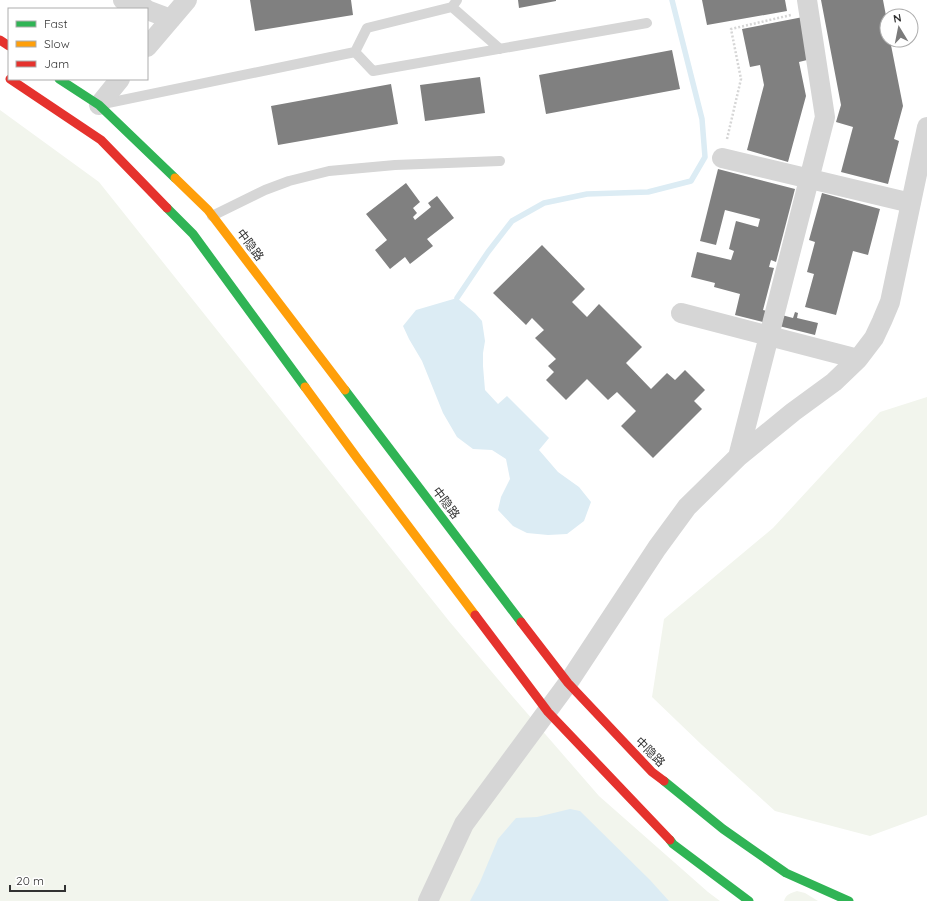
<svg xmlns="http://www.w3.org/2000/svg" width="927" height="901" font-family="Quicksand,'Noto Sans SC',sans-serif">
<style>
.green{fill:#f2f5ed}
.water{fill:#dcecf4}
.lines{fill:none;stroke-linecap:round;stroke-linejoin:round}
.stream{stroke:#dcecf4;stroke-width:5.5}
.building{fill:#808080}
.path{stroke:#d6d6d6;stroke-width:2.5;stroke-dasharray:2 2;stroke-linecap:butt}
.lane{stroke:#d6d6d6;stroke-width:10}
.street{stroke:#d6d6d6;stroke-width:20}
.fast{stroke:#30b455;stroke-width:9}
.slow{stroke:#ff9f0a;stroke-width:9}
.jam{stroke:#e5322d;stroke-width:9}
.labels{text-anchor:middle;stroke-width:4;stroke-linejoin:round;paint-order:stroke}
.street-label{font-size:12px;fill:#323232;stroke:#fff}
</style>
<rect width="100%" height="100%" fill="#fff"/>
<!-- green -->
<path class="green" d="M0,110L99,182L449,621L513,697L599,796L708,892L720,901H0Z
M927,397V815L870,836L775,811L702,745L652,697L664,619L773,528L880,412Z
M797,891L805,893L818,901H784C786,894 791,893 797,891Z"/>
<!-- water -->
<path class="water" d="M457,298L475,313L482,321L485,341L483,353V366L485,390L498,404L507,396L549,438L539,450L558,472L579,487L591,502L584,521L567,534L548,535L527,533L513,526L498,510L501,497L510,479L506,459L492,450L473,449L457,437L443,413L422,361L409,339L403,326L416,310Z
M570,809L580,811L650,880L669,901H470L480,882L498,839L516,818L537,817Z"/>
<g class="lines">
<!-- stream -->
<path class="stream" d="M457,298L488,252L512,221L544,203L587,194L648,192L691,181L705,157L702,119L672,0"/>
</g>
<!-- building -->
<path class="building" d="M250,0H351L353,15L255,31Z
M518,0H556V1L519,8Z
M702,0H785L787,11L707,25Z
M821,0H883L887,21V40H890L903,106L894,139L899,141L888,184L841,172L853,127L836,122L841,105Z
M803,17L811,59L799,62L806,96L788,162L747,150L764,85L760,65L750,67L742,29Z
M672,50L680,89L546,114L539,75Z
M480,77L485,113L425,121L420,85Z
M391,84L398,124L278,145L271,106Z
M718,169L795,189L776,262L771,260L769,267L774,268L763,310L793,318L795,312L798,313L797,318L818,323L815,335L735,315L740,294L714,287L715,283L691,277L697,252L731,260L734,251L729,249L736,221L758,227L760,219L725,210L716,245L700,241Z
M406,183L420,202L413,208L417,213L413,217L415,220L431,207L428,203L437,196L454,218L427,239L433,246L410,264L405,257L390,269L375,250L387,240L366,214Z
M822,193L880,209L868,255L853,251L836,315L805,307L814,274L807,272L815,242L809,240Z
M542,245L585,289L572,302L587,317L599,304L642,347L626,363L651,389L667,373L675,380L685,370L705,390L694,401L702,409L653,458L621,426L636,411L617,392L608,400L587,379L566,400L546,380L554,372L548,366L556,359L535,338L544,330L532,318L526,325L493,293Z"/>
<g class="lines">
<!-- path -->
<path class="path" d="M727,139L741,79L731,29L791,15"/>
<!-- lane -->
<path class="lane" d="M452,7L500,49
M355,52L367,28L452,7L457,0
M103,104L355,52L373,71L647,23
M212,216L265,190L289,181L329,171L395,165L500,161"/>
<!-- street -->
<path class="street" d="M123,0L146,9
M147,10L171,19
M147,47L187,0
M99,105L120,79
M722,158L911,203
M681,313L858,359
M738,457L825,117L807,0
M428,901L464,824L568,683L657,548L687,507L738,457L793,412L834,382L858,359L874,338L882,321L890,302L927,127"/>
<!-- fast -->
<path class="fast" d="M59,79L99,105L175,178
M167,208L193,234L305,387
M345,390L521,622
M664,781L723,829L786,873L849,901
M670,840L673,844L749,901"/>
<!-- slow -->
<path class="slow" d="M175,178L208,210L345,390
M305,387L357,458L475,615"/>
<!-- jam -->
<path class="jam" d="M0,40L9,46
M10,79L101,140L167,208
M475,615L548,712L670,840
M521,622L568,683L652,772L664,781"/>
</g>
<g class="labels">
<!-- street labels -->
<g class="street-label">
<text transform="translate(250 245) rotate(53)" y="4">中隐路</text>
<text transform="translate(446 503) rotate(53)" y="4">中隐路</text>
<text transform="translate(650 752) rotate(45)" y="4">中隐路</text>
</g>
</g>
<!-- legend -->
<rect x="8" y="8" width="140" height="72" fill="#ffffff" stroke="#adadad"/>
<rect x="16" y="21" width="20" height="6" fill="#30b455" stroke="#adadad"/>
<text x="44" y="28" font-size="12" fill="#323232">Fast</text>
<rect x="16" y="41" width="20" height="6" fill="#ff9f0a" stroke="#adadad"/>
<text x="44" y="48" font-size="12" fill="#323232">Slow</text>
<rect x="16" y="61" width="20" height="6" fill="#e5322d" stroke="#adadad"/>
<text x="44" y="68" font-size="12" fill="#323232">Jam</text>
<!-- north arrow -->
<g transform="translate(899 28) rotate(350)"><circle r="19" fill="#ffffff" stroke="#adadad"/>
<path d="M0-3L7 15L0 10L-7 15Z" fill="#7a7a7a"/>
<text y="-6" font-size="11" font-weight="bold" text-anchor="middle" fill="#323232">N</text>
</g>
<!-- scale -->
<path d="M10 885v6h55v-6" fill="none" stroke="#323232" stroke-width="2"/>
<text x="16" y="885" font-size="12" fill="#323232" stroke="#ffffff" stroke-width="3" paint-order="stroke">20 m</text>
</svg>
